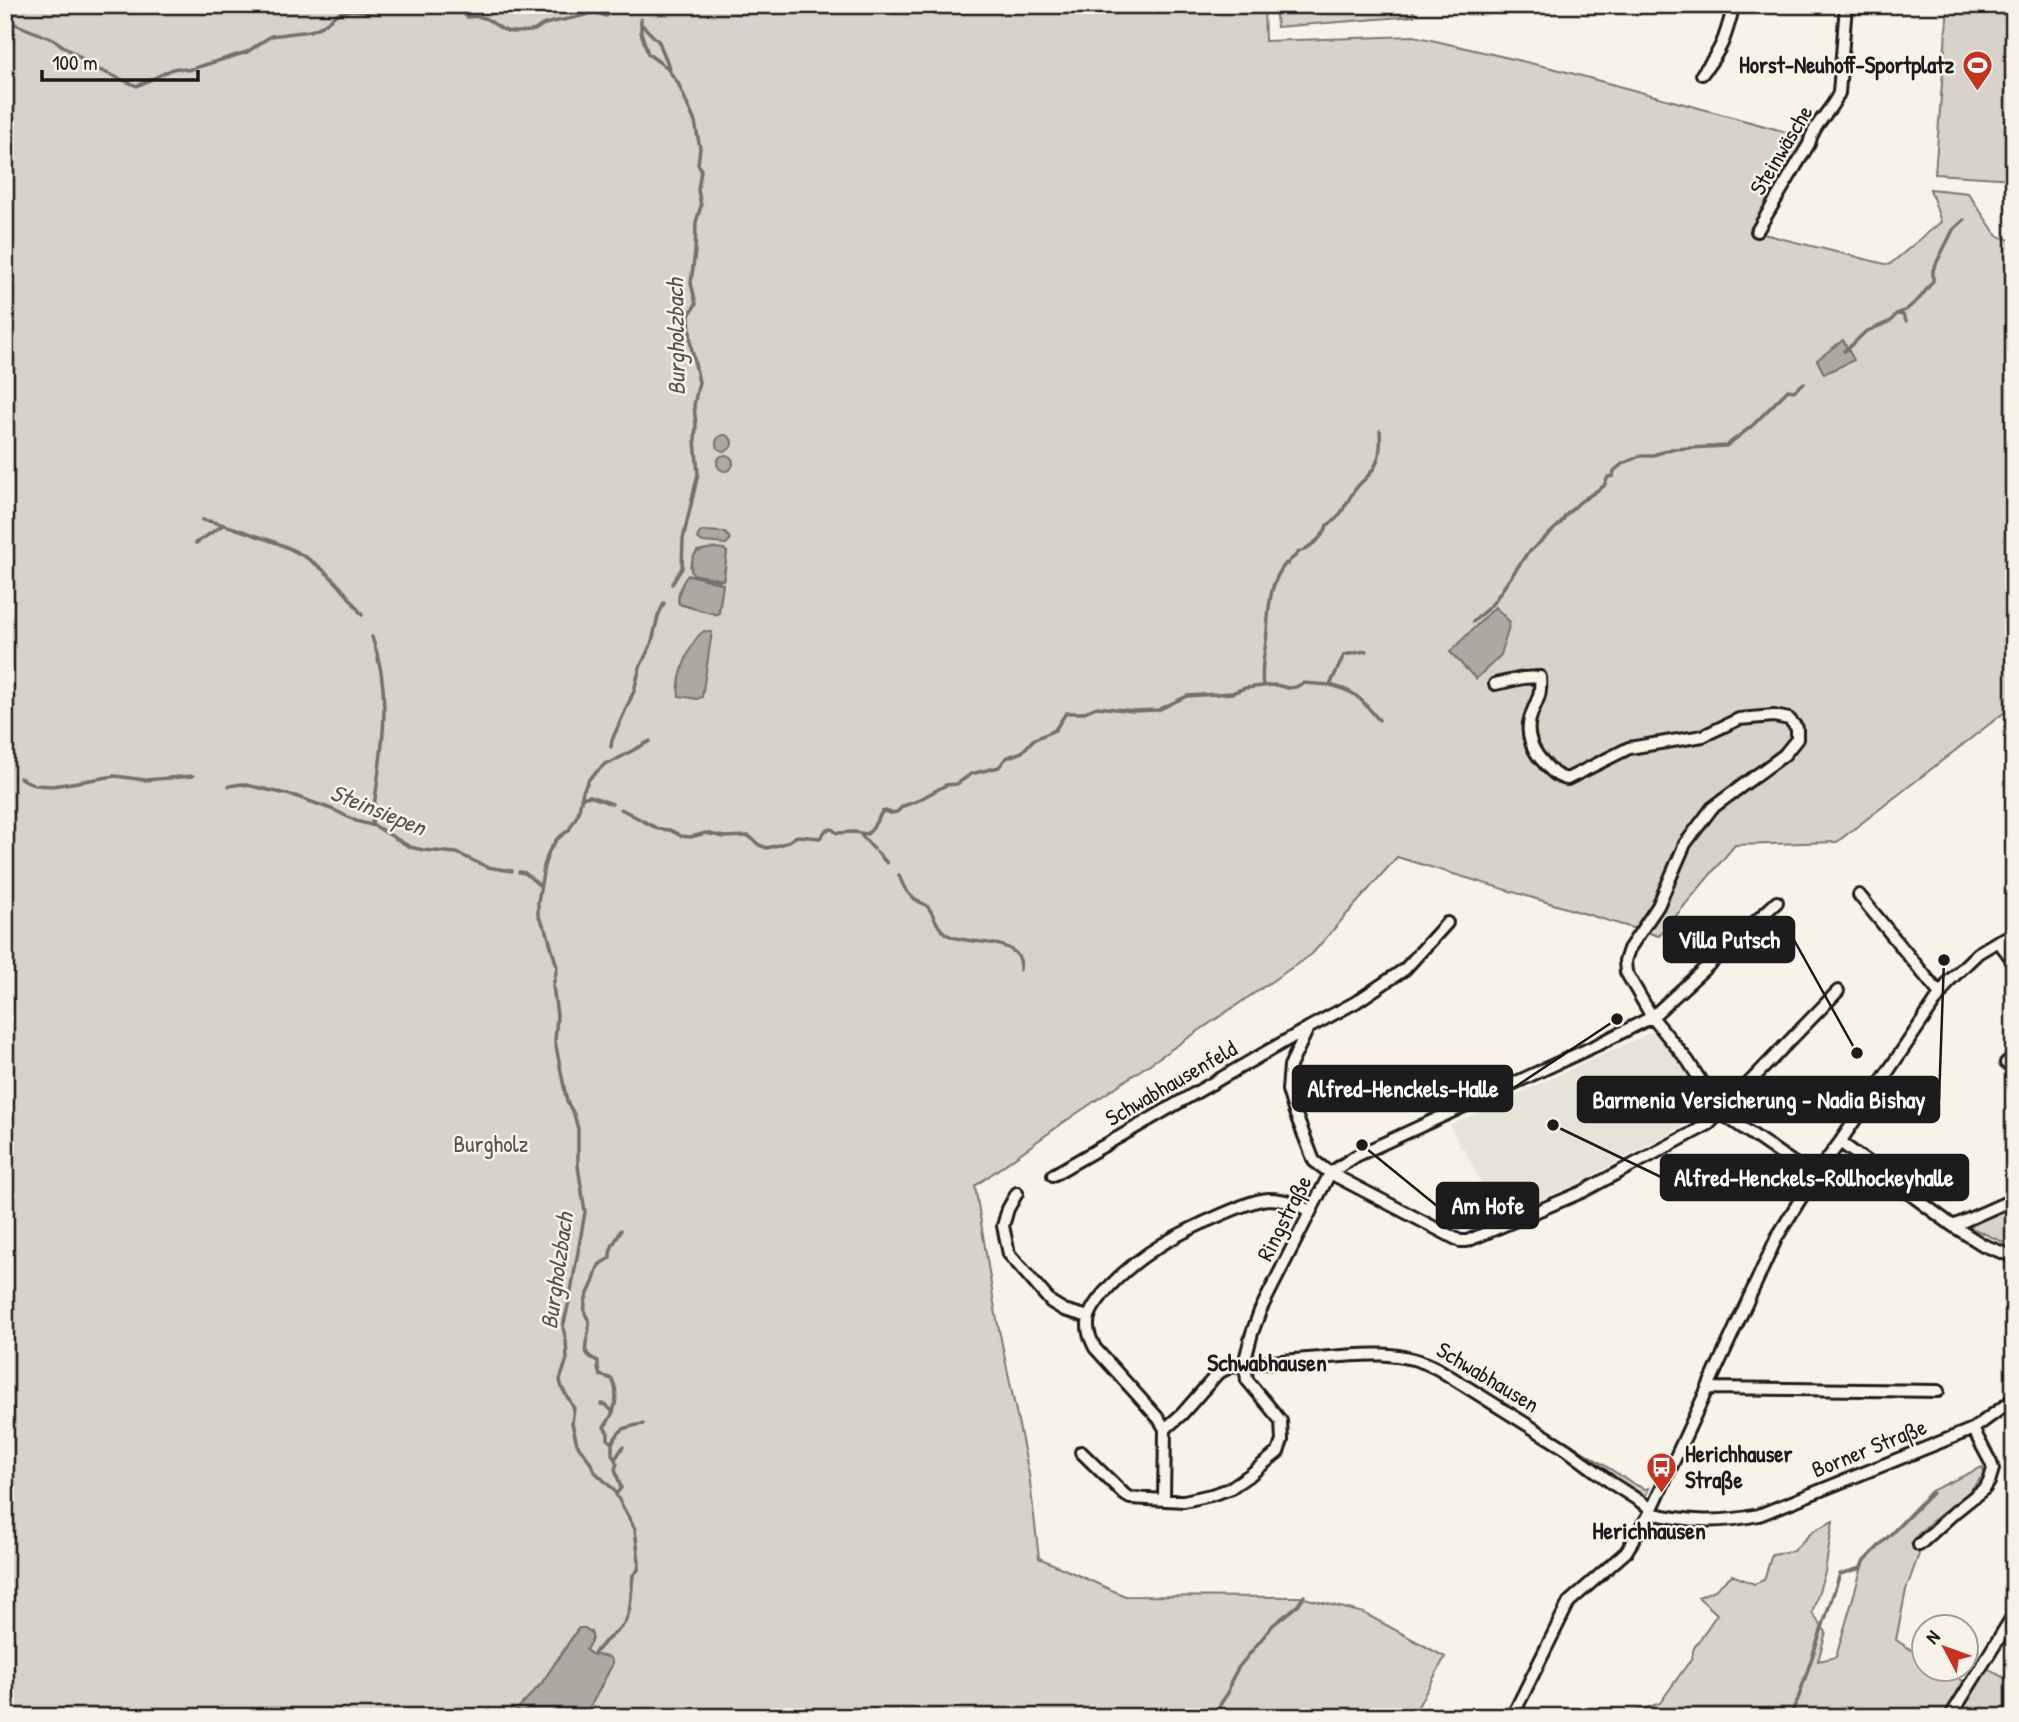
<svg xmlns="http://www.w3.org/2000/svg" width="2019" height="1722" font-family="'Patrick Hand',sans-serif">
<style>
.built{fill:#e6e3d9}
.green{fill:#d7d3cb;stroke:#7a7874;stroke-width:2;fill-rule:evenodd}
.water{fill:#aca9a2;stroke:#72716c;stroke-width:2}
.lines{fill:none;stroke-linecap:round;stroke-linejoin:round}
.stream{stroke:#72716c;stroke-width:3.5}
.street-casing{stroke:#1c1c1c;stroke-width:16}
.street{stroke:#f7f3e8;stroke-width:10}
.labels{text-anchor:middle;stroke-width:5;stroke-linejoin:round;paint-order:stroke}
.poi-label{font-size:23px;font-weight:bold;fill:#1c1c1c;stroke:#f7f3e8;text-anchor:end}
.street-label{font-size:23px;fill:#1c1c1c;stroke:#f7f3e8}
.park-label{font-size:23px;fill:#545351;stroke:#f7f3e8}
.water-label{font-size:24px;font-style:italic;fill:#565452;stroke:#f7f3e8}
.neighbourhood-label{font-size:24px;font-weight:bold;fill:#1c1c1c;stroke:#f7f3e8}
.leader{fill:none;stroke:#1c1c1c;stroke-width:2.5}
.callout-dot{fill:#1c1c1c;stroke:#f7f3e8;stroke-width:2.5}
.callout{fill:#1c1c1c;stroke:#1c1c1c;stroke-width:2.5}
.callout-label{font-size:24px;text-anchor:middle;font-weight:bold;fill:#fff}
</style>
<rect width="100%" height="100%" fill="#f7f3e8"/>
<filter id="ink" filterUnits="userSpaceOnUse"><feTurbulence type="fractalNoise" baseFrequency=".0143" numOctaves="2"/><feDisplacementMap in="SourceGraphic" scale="14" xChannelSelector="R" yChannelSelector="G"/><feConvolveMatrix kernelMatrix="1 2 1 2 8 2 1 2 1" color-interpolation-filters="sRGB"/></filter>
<g filter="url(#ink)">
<!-- built -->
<path class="built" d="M1652,1032L1657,1035L1689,1076L1703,1101L1697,1119L1575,1185L1490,1220L1477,1189L1482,1186L1464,1148L1461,1149L1450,1125Z"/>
<!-- green -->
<path class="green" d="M5,5H1264L1265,41L1414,36L1556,69L1805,137L1755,232L1889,265L1941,222L1930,189L1968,193L1997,236L2014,241V705L1837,842L1735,845L1659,936L1397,857L1312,954L1067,1120L975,1186L996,1315L1029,1474L1039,1558L1125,1596L1300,1597L1364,1613L1445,1657L1415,1712L1419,1715L1417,1717H585L612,1665V1662L591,1654L586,1650L591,1632L585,1628L577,1630L541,1684L510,1717H5ZM714,548L727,552L724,579L720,581L693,574L690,566L697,551ZM689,575L723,584L719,613L702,611L679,604C676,595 682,581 689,575Z
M1275,5H1413L1414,16L1277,27Z
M1948,6L2014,10V179L1935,174Z
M2014,1206V1247L1965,1225Z
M1557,1435L1634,1484L1645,1489L1649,1488L1644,1499L1555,1438Z
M1982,1467L1985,1474C1978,1481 1972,1488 1966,1495C1948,1511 1924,1523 1911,1544L1919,1554L1906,1590L1896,1640L1924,1658V1670H1944L1965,1682L1944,1717H1621L1619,1713L1641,1710L1660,1703L1691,1659L1694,1648L1717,1614L1698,1597L1715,1590L1732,1575L1754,1584L1764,1580L1772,1554L1793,1551L1813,1531L1833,1521L1825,1572L1812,1613L1826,1632L1818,1661L1836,1657L1863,1563L1931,1491Z
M1986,1668L2014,1683V1717H1954Z"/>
<!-- water -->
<path class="water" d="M1843,340L1854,360L1824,374L1817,360Z
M716 443a8 8 0 1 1 16 0a8 8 0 1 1-16 0Z
M717 463a8 8 0 1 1 16 0a8 8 0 1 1-16 0Z
M703,531L724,532L729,537L730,540L726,544L703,542L697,538L699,534Z
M714,548L724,549L727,552L723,580L693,574L691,571C691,552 697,550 714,548Z
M689,575L723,584L718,615L679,604C677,596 682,583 687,576Z
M1495,607L1510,622L1501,655L1476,679L1450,652Z
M704,631L712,632L702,697L697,699L679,696C676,680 690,640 704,631Z
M579,1628H585L592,1634V1639L586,1650L591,1654L609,1657L612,1661V1665L585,1717H510L541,1684Z"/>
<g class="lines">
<!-- stream -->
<path class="stream" d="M644,7V5
M641,19V32L648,54L666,67L678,83L695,122L700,148L698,164L701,170L698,190L701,206L696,222L695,252L691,283L696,304L689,315L691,346L699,382L694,405L696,426L695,440L698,474L683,539L682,568L672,584
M5,20L54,40L97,69L137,86L173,69L178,68L188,70L247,52L271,36L310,31L322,26L337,14L351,10L371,12L381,7C400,14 423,4 443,10L449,6L461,11L467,17C493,13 492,30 513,32C518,32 530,32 535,30C539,28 541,25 545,24C561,19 578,19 594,12L606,16L614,11
M642,25L659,42L670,69
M1898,314L1903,315L1906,321
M1844,351L1852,345L1865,332L1891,321L1896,314L1906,310L1920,298L1933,281V270L1953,230L1964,220
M202,520C224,523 239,530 260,537C308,552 333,573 362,615
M196,543L223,525
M1473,622L1493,603L1526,555L1561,523L1566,515L1580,502L1604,486L1608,477L1613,476L1614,471L1622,464L1640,456H1650L1672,449L1726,446L1752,426L1788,390L1794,391L1804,383
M372,637C395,701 379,759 372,824
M1330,685C1358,692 1360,699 1379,720
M1263,686C1260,666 1266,650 1267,631C1269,607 1269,583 1286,563L1288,564L1290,560C1294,558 1296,555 1299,552C1300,551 1302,551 1304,550C1313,544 1324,537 1327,525C1343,518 1347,498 1358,486C1365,478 1372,474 1376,464C1381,453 1381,443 1380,431
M611,747L612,740L634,691L640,667L652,642L658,616L664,603
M20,778L35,785L53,786L115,776L145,780L193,776
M229,786L242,784L295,796L334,810L356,821L375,826L410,847L423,850L457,853L487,867L512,871
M581,798L590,796L612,804
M621,809L658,829L670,830L681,836L691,837L706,833L724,837L749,836L759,845L767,848L786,843L797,836L820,838L826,830L832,829L837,833L854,832L867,834L872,829L882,812L885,811L891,813L897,812L903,806L915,802L946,785L957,784L971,774L999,767L1006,758L1022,752L1033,740L1055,730L1066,713H1082L1097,707L1133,711L1158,710L1187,696L1232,693L1245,688L1263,686L1276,685L1288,688L1296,687L1303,683L1330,685L1344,655L1366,651
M861,835L874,849
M877,852L887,863
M519,872L525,873L540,886
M899,875C903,886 907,895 918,901C921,903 924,903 927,906C936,916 936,930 950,936C968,945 1011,937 1020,960C1021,963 1020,967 1020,970
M601,1404L606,1405L613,1412
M612,1443C621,1427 626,1427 643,1424
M615,1459L623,1447
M616,1494L621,1488L615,1469L617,1464L612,1454V1443L608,1439V1433L604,1427C615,1414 620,1395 612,1379L600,1375L598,1369V1361C575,1352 591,1339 589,1322C589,1319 585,1316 585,1312C583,1299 590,1291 594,1280C596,1274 596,1269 600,1264C603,1262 607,1260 610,1258C609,1247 617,1240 621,1230
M594,1654C601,1642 614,1636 623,1625C632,1614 631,1590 633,1575L638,1570L639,1562L635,1529L613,1489L595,1472L589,1460L577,1444L572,1423L574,1408L562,1388L560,1380L567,1359L566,1341L563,1327L570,1297L585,1212L578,1166V1129L574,1114L567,1102L555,1041L557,1015L553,986L557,967L547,932L538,915V902L544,866L549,851L557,839L569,830L578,814L583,791L589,779L606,763H610L650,741
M5,1694L13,1717
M1217,1717L1221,1703L1228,1693L1231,1681L1238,1668L1273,1625L1298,1605L1304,1596
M1789,1717L1798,1699L1840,1574L1861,1568L1863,1562L1932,1493"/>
<defs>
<path id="street" d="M1702,74C1723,48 1725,38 1734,5
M1757,231L1809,144C1813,124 1831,112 1839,93L1846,5
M1495,684L1523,678L1540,677C1542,699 1535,701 1530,719C1525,736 1534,753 1545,764C1552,772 1557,777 1567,779L1629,748L1703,736L1739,719L1774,716L1789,719L1797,728V739L1784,755L1712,808L1685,844L1658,906L1629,949L1625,961L1626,972L1652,1017L1688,1061L1721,1113L1814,1177
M1859,895L1940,994
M1447,923L1405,969L1356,1002L1308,1028L1290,1066L1288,1090L1294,1110L1314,1161L1330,1173L1460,1241H1467L1582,1192L1709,1124L1838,991
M1998,941L2014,962
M2006,1063L2014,1057
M1840,1142L1953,1226L1983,1245L2014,1257
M1053,1175L1308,1028
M1017,1193L1008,1209L1003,1226L1009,1254L1051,1302L1064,1310L1089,1317
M1953,1226L2014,1199
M1708,1388L1938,1391
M1165,1429L1182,1414L1218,1373L1232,1366C1261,1363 1291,1360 1320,1358C1360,1354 1401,1349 1438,1369L1566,1449L1613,1484L1652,1509
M1081,1452L1125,1495L1130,1498L1184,1501L1211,1495L1229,1489L1251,1474L1278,1452L1282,1441L1281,1421L1247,1380L1245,1365L1246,1356L1252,1333L1260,1311L1330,1173L1356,1156L1599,1044L1652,1017L1777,902
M1164,1499L1165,1429L1159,1419L1095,1348C1090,1338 1086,1329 1089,1317C1092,1306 1102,1295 1110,1286C1142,1252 1181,1232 1223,1214C1238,1208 1253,1200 1269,1199C1285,1199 1296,1204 1310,1211
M1650,1513C1689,1522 1720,1523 1759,1515L1973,1429L2014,1399
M1919,1545L1955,1512L1985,1488L1989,1482L1993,1469L1991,1463L1973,1429
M1512,1717L1569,1602L1626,1552L1650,1513L1777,1237L1814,1177L1840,1142L1950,980L1978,953L1998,941L2014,934
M1950,1717L2014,1614"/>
</defs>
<!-- street casing -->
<use href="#street" class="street-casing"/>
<!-- street -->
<use href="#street" class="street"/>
</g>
</g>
<!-- icons -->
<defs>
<symbol id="stadium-pin" viewBox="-11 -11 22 30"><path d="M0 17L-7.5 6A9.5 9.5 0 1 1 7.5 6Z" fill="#c8321e" stroke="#f7f3e8"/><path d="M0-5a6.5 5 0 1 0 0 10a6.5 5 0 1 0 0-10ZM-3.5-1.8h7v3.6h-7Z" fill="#fff"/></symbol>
<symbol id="bus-pin" viewBox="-11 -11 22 30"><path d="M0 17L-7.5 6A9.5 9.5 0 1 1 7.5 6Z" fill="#c8321e" stroke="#f7f3e8"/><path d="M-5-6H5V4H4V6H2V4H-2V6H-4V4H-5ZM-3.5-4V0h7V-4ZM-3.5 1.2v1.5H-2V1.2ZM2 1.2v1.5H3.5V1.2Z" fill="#fff"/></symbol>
</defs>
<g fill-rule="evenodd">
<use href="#stadium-pin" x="1960" y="48" width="35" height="47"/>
<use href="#bus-pin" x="1644" y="1450" width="35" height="47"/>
</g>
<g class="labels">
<!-- poi labels -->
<g class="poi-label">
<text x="1954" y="73">Horst-Neuhoff-Sportplatz</text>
<text x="1685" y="1462" text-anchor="start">Herichhauser<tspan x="1685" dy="26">Straße</tspan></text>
</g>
<!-- street labels -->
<g class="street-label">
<text transform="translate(1781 150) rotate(-59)" y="8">Steinwäsche</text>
<text transform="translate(1171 1083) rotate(-30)" y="8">Schwabhausenfeld</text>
<text transform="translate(1284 1218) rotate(-63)" y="8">Ringstraße</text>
<text transform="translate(1488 1377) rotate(31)" y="8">Schwabhausen</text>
<text transform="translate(1869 1448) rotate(-22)" y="8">Borner Straße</text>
</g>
<!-- park labels -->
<g class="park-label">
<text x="491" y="1152">Burgholz</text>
</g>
<!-- water labels -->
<g class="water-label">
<text transform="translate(676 337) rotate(-91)" y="8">Burgholzbach</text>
<text transform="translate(378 810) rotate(22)" y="8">Steinsiepen</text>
<text transform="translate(557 1271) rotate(-82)" y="8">Burgholzbach</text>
</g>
<!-- neighbourhood labels -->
<g class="neighbourhood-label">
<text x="1267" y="1371">Schwabhausen</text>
<text x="1649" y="1539">Herichhausen</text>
</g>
</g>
<!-- callouts -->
<path class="leader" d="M1857 1053L1794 940M1617 1019L1512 1089M1944 960L1939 1100M1553 1125L1661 1177M1362 1145L1437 1206"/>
<g class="callout-dot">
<circle cx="1857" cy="1053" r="7"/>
<circle cx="1617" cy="1019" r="7"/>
<circle cx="1944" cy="960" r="7"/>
<circle cx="1553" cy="1125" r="7"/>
<circle cx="1362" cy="1145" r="7"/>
</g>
<g class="callout">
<rect x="1664" y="917" width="130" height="45" rx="7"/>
<rect x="1293" y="1066" width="219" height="45" rx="7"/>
<rect x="1578" y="1077" width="361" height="45" rx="7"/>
<rect x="1661" y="1155" width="307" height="45" rx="7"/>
<rect x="1437" y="1183" width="101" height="45" rx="7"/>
</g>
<g class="callout-label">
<text x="1729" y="948">Villa Putsch</text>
<text x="1403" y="1097">Alfred-Henckels-Halle</text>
<text x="1759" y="1108">Barmenia Versicherung - Nadia Bishay</text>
<text x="1814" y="1186">Alfred-Henckels-Rollhockeyhalle</text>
<text x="1488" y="1214">Am Hofe</text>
</g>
<!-- margin -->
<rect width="2019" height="1722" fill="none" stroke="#f7f3e8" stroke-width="28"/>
<rect x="14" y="14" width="1991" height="1694" fill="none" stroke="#1c1c1c" stroke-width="2.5" filter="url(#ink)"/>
<!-- north arrow -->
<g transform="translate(1945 1648) rotate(311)"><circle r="33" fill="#f7f3e8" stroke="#9f9d96" stroke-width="2"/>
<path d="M0-5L12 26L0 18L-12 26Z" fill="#c8321e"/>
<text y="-10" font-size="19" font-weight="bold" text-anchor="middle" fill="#1c1c1c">N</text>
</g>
<!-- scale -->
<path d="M42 70v10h156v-10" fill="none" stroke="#1c1c1c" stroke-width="3.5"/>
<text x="52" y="70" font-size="21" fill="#1c1c1c" stroke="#f7f3e8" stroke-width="5" paint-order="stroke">100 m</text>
</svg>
